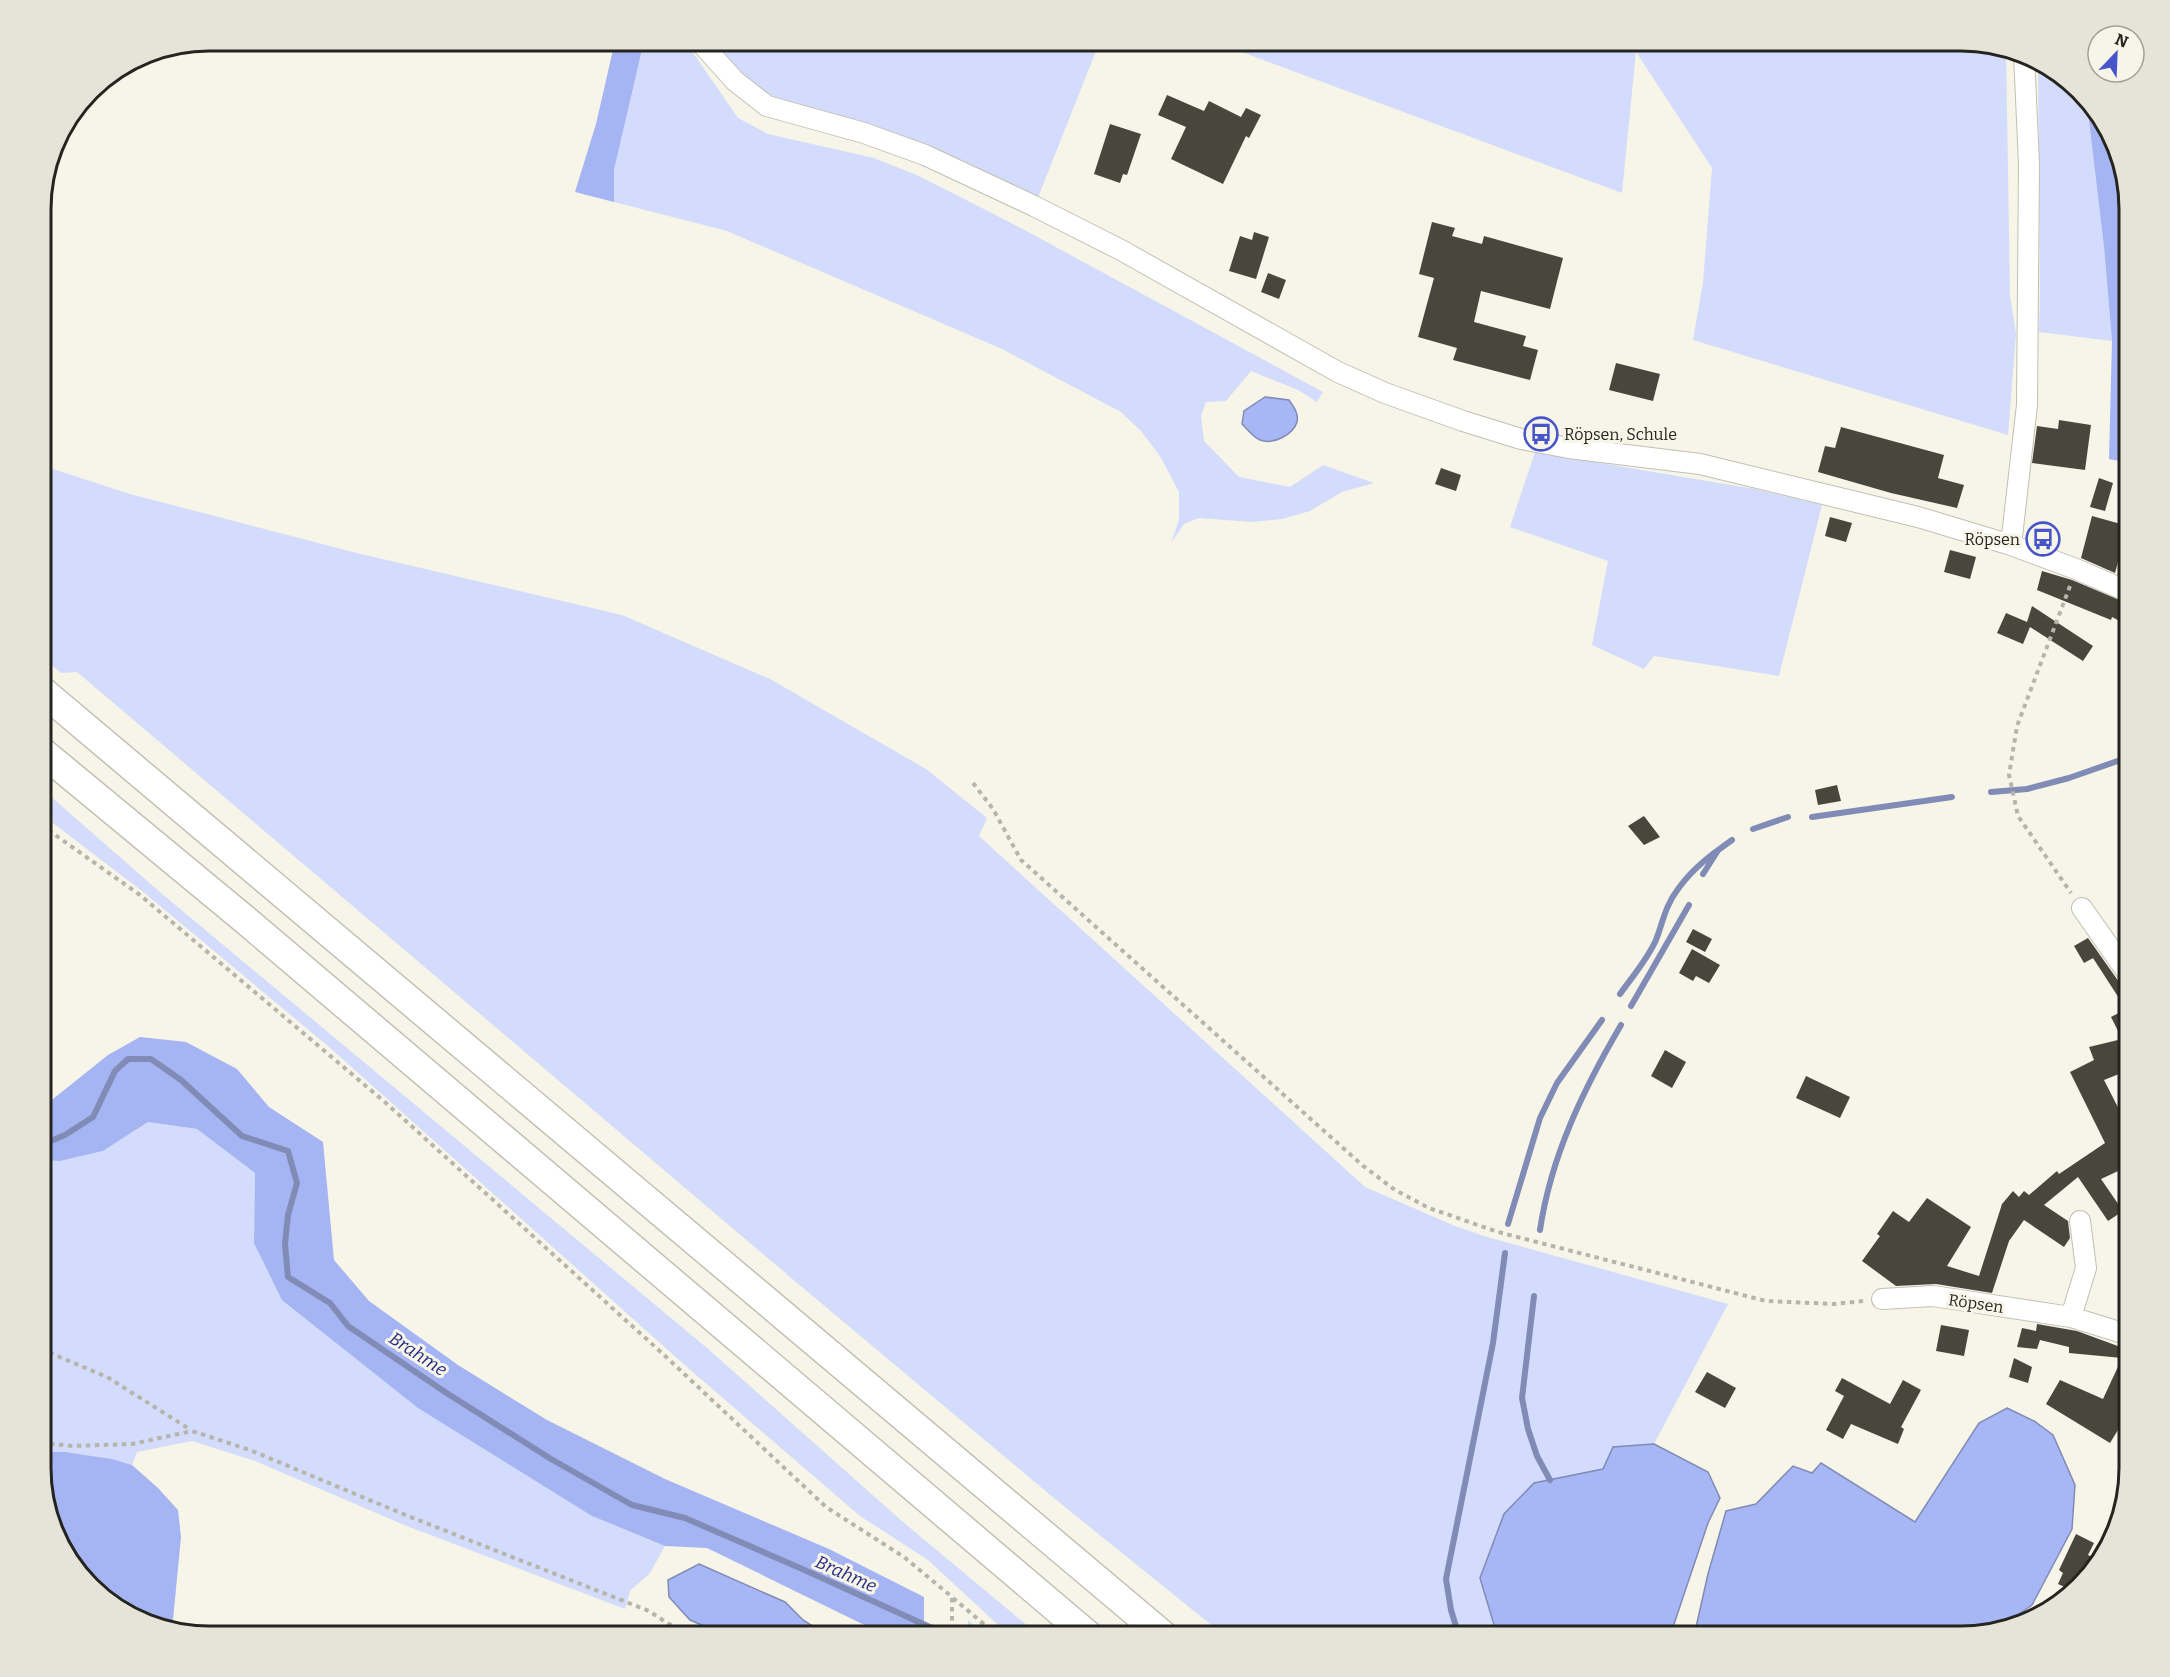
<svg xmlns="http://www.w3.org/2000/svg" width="2170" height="1677" font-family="Bitter,serif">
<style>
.green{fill:#d3dcfc}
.forest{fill:#a5b4f3}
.water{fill:#a7b7f6;stroke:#808bb6;stroke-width:1.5}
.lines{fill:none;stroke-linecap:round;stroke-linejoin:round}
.stream{stroke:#808bb6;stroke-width:6}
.building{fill:#49473d}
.minor-casing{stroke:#c1c0b3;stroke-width:22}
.highway-casing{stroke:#c1c0b3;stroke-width:31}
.path{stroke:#b7b5ab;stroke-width:4;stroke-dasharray:4.5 4.5;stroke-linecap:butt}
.minor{stroke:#fff;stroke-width:20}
.highway{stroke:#fff;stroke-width:28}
.labels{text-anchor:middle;stroke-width:6;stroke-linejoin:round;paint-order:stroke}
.poi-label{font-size:16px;fill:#252520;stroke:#f7f5e8;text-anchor:start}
.street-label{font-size:16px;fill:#252520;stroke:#f7f5e8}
.water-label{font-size:18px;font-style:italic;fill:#262c83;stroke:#f7f5e8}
.rim{fill:none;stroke:#252520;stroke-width:3}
</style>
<rect width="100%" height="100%" fill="#f7f5e8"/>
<!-- green -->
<path class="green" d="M644,41H685L738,118L768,134L874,158L919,176L1019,227L1323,392L1317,402L1298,390L1251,371L1226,401L1206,402L1201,416L1204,441L1239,477L1290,487L1323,465L1374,483L1342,492L1310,511L1282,519L1252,522L1199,518L1184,524L1171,543L1179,520V492L1160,456L1141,431L1121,412L1002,349L727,231L614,202V170Z
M710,41H1100L1037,200L792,107L743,79Z
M1212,41H1962L2006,48L2010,295L2016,334L2008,435L1693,340L1703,282L1712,168L1636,52L1622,193Z
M2038,62L2064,75L2087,104L2104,247L2112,341L2039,332L2040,295Z
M1535,452L1755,489L1822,505L1779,676L1654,656L1644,669L1592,645L1608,561L1510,527Z
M41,465L130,494L357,553L622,615L770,679L926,769L987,818L979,836L1365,1187L1455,1226L1484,1236L1728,1304L1654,1444L1613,1447L1604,1469L1480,1578L1495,1628L1493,1636H1225L1055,1499L790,1277L77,672L61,673L41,656Z
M41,788L161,893L707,1348L903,1522L1040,1636H1010L928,1560L860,1516L688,1368L329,1047L142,891L41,814Z
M148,1122L197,1129L255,1173L254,1243L592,1516L665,1546L650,1573L630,1591L625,1609L404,1525L255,1461L192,1441L137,1452L132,1465C102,1456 72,1452 41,1452V1160L60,1161L103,1151Z
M968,1620L986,1636H967Z"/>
<!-- forest -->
<path class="forest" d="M615,41H644L614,170V202L575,192L596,124Z
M2087,104L2112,134L2129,208V463L2109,459L2112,341L2104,247Z
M140,1037L186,1042L237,1069L269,1107L323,1142L334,1260L369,1301L458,1365L547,1420L665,1479L829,1549L924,1597V1636H887L707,1548L665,1546L592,1516L418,1408L282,1300L254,1243L255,1173L197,1129L148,1122L103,1151L60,1161L41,1160V1104L48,1103L108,1055Z
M41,1452H65L112,1459L132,1465L158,1488L178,1510L181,1537L172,1630L154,1627L106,1602L58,1543L41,1479Z"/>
<!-- water -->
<path class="water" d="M1265,397L1289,400C1293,406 1299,413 1297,422C1293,435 1273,445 1260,440C1254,438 1247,429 1242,424L1244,411Z
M2007,1408L2034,1421L2053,1435L2075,1485L2072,1529L2032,1605L2001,1627L1961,1636H1694L1708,1574L1726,1511L1756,1504L1793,1466L1812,1473L1821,1463L1915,1522L1979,1423Z
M1654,1444L1708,1472L1720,1498L1708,1523L1670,1636H1513L1495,1628L1480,1578L1504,1514L1534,1483L1603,1469L1613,1447Z
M699,1564L785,1602L803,1620L820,1631L832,1636H728L690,1620L669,1597L668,1580Z"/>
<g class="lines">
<!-- stream -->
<path class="stream" d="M1991,792L2027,789L2069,778L2129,757
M1812,817L1952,797
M1753,829L1788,817
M1703,874L1717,852
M1620,994C1632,977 1647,960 1656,940C1663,922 1665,906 1678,889C1693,868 1711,855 1732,840
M1631,1006L1689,905
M41,1145L65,1135L93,1117L115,1071L128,1059H151L181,1080L242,1136L288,1151L297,1183L288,1215L285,1244L288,1277L330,1303L348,1326L445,1392L551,1459L632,1505L685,1518L800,1568L943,1633
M1508,1224L1540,1118L1557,1083L1602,1020
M1540,1230C1551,1156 1583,1090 1621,1025
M1534,1296L1522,1398L1528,1429L1537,1456L1550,1480
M1459,1636L1451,1610L1446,1579L1493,1343L1505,1253"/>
</g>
<!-- building -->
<path class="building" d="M1167,95L1204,111L1209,101L1241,117L1246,108L1261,115L1249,138L1246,136L1223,184L1171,159L1186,127L1158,115Z
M1110,124L1141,134L1127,175L1123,174L1120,183L1094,174Z
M1432,222L1455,228L1452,236L1482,244L1484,236L1563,258L1550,309L1481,291L1474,322L1526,336L1523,346L1538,350L1530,380L1453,360L1457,348L1418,337L1434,278L1419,274Z
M1254,232L1269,237L1256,279L1229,271L1240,236L1252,240Z
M1268,273L1286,280L1279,299L1261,292Z
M1616,363L1660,374L1653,401L1609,390Z
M2059,420L2091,425L2085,470L2032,463L2037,426L2058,429Z
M1841,427L1944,455L1938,478L1964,485L1957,508L1891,493L1818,472L1825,446L1835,448Z
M1441,468L1461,475L1456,491L1435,484Z
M2099,478L2113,483L2105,511L2090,507Z
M2092,516L2128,526L2115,573L2081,558Z
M1830,517L1852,523L1846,542L1825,536Z
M1950,550L1976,557L1970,579L1944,572Z
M2042,571L2072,580L2129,604V626L2112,617L2111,620L2037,590Z
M2032,606L2093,646L2083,661L2030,627L2023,644L1997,633L2006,613L2027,622Z
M1837,785L1841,801L1818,805L1815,790Z
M1644,816L1660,837L1644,845L1628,826Z
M1693,929L1712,939L1705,952L1686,942Z
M2129,929V955L2118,939Z
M2088,938L2119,982L2129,987V1070L2104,1080L2129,1129V1166L2101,1179L2123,1211L2108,1221L2078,1177L2044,1205L2068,1221L2070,1238L2064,1247L2024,1220L2009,1241L1992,1293L1936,1284L1896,1286L1862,1261L1880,1236L1877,1234L1893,1211L1909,1222L1927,1198L1971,1227L1947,1266L1979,1276L2002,1204L2013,1191L2019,1197L2024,1191L2029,1195L2057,1171L2059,1174L2105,1143L2070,1072L2094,1060L2089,1047L2122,1039L2111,1017L2126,1009L2093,958L2095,957L2084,963L2074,946Z
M1692,949L1720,965L1709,983L1696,976L1693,981L1679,973Z
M1665,1050L1686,1062L1672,1088L1651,1076Z
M1806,1076L1850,1097L1840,1118L1796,1098Z
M2037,1324L2077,1331L2126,1349L2129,1347V1412L2110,1443L2046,1404L2060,1380L2103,1399L2122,1358L2069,1353V1347L2040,1340L2037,1349L2017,1347L2022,1328L2036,1331Z
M1941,1325L1969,1330L1964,1356L1936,1351Z
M2014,1358L2032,1367L2028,1383L2009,1377Z
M1707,1372L1736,1388L1725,1408L1695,1392Z
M1842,1378L1890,1404L1903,1380L1921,1390L1901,1427L1904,1429L1898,1444L1851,1424L1843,1439L1826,1430L1844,1396L1835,1391Z
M2076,1534L2094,1543L2088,1555L2100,1561L2095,1571L2071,1590L2058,1584L2063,1573L2059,1570Z"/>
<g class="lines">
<defs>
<path id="minor" d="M699,41L735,81L767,106L864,133L925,155L1034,206L1121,250L1338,372L1385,393L1463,421L1521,439L1569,448L1700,464L1918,517L2011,545L2076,569L2129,592
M2011,545L2027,405L2029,165L2024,54
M2082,908L2129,975
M1882,1299L1933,1296L2071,1317L2129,1335
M2071,1317L2086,1268L2080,1221"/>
<path id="highway" d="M41,690L1164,1636
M41,751L243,918L1089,1636"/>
</defs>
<!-- minor casing -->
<use href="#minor" class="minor-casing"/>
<!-- highway casing -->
<use href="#highway" class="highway-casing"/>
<!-- path -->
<path class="path" d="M2070,586L2017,726L2009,775L2018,816L2071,893
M973,783L993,809L1021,860L1362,1165L1395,1190L1429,1208L1498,1232L1766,1301L1834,1304L1863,1301
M41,825L140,895L386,1103L663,1354L826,1507L904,1557L952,1597V1636
M41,1349L107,1377L191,1430
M41,1443L73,1446L132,1444L192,1431L250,1450L403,1514L649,1611L667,1623L694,1636
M953,1598L998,1636"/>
<!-- minor -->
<use href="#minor" class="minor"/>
<!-- highway -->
<use href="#highway" class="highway"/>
</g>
<!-- icons -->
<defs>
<symbol id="bus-ring" viewBox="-11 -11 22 22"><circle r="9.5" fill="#f7f5e8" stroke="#4755ca" stroke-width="1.5"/><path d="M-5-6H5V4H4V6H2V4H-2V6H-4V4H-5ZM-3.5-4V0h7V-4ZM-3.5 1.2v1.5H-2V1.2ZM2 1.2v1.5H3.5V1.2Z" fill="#4755ca"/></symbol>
</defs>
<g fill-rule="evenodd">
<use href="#bus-ring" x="1522" y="415" width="38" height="38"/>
<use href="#bus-ring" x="2024" y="520" width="38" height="38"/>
</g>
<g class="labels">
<!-- poi labels -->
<g class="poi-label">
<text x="1564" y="440">Röpsen, Schule</text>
<text x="2020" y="545" text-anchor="end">Röpsen</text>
</g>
<!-- street labels -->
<g class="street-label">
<text transform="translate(1976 1303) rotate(8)" y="6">Röpsen</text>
</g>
<!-- water labels -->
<g class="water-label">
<text transform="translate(418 1354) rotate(33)" y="6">Brahme</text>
<text transform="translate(846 1574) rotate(24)" y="6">Brahme</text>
</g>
</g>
<!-- crop -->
<path d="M0 0H2170V1677H0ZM209 51H1961A158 158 0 0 1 2119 209V1468A158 158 0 0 1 1961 1626H209A158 158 0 0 1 51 1468V209A158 158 0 0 1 209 51Z" fill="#e6e4d8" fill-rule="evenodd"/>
<path class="rim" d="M209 51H1961A158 158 0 0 1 2119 209V1468A158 158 0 0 1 1961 1626H209A158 158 0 0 1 51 1468V209A158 158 0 0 1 209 51Z"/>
<!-- north arrow -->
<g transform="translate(2116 54) rotate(23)"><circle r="28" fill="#f7f5e8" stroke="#a3a298" stroke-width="1.5"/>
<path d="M0-4.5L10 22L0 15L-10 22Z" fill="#4755ca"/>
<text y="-9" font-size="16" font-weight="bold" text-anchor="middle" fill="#252520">N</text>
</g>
</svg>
